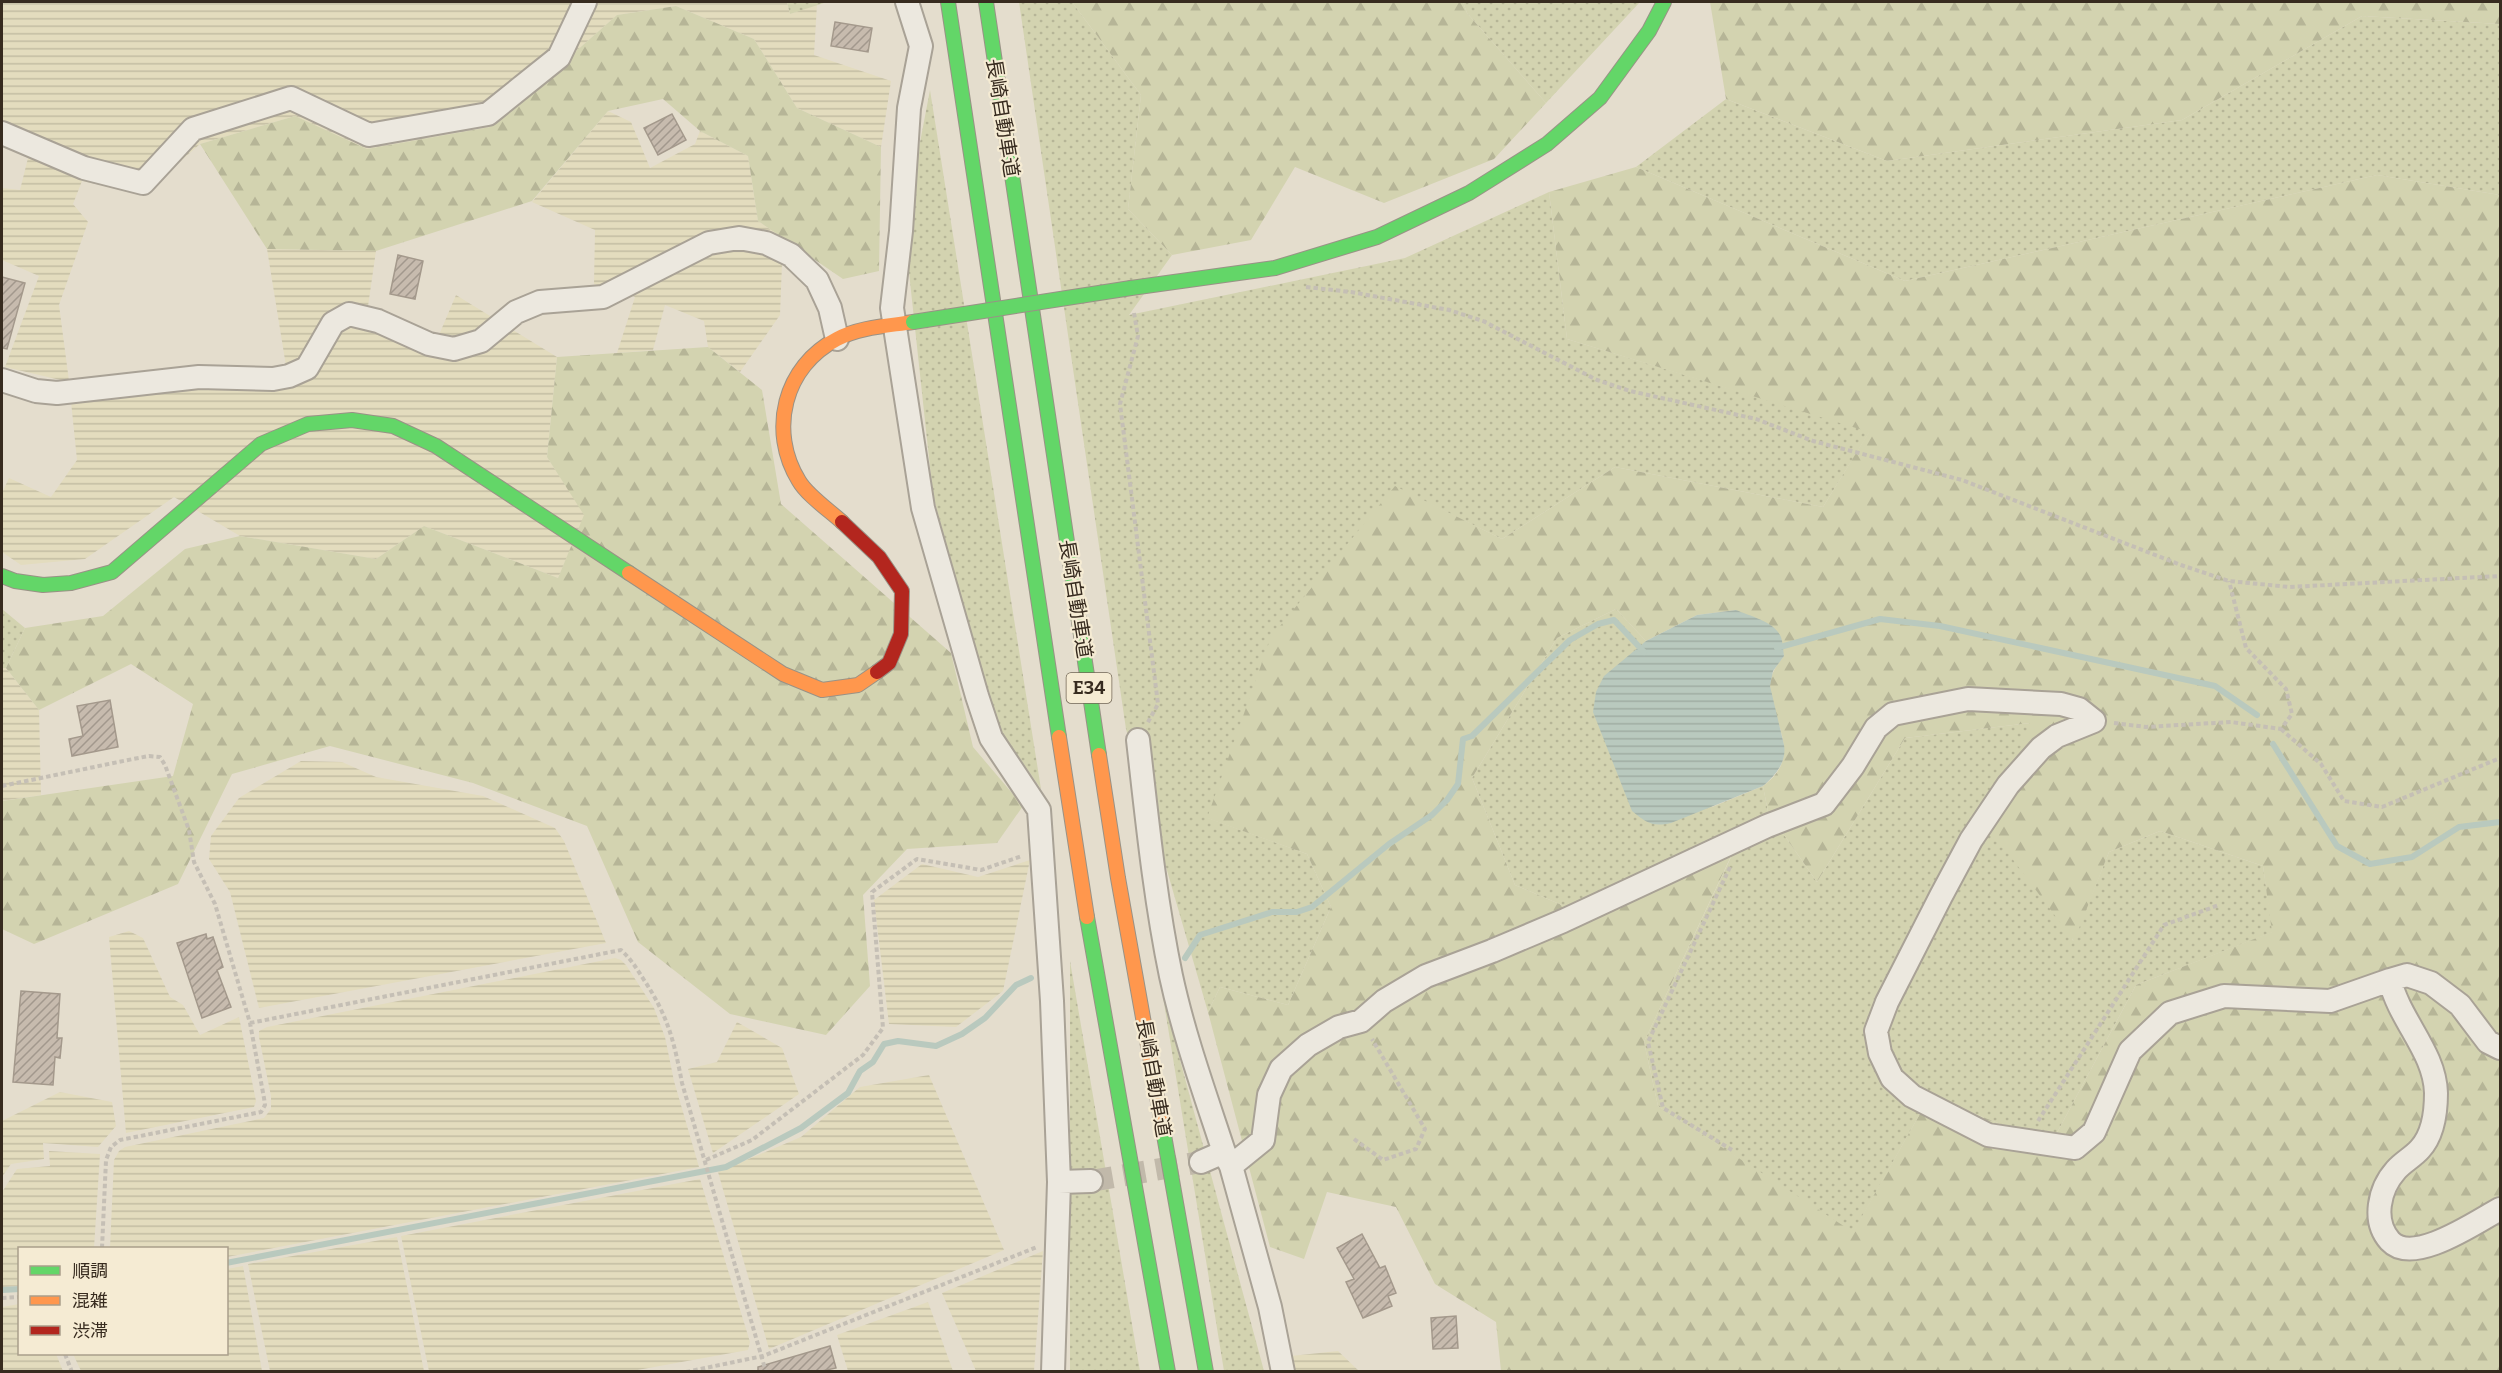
<svg xmlns="http://www.w3.org/2000/svg" width="2502" height="1373" font-family="Bitter,'Noto Sans JP',serif">
<style>
.farmland{fill:url(#farmland-rules)}
.grass{fill:url(#grass-dots)}
.forest{fill:url(#forest-firs);fill-rule:evenodd}
.water{fill:url(#water-rules)}
.lines{fill:none;stroke-linecap:round;stroke-linejoin:round}
.stream{stroke:#b9c9be;stroke-width:6}
.building{fill:url(#building-hatch);stroke:#a4998c;stroke-width:1.5}
.street-tunnel{stroke:#c1b9aa;stroke-width:22;stroke-dasharray:22 11;stroke-linecap:butt}
.street-casing{stroke:#a9a296;stroke-width:26}
.fast-casing{stroke:#999286;stroke-width:16}
.slow-casing{stroke:#999286;stroke-width:16}
.jam-casing{stroke:#999286;stroke-width:16}
.path{stroke:#c5bfb5;stroke-width:4;stroke-dasharray:4.5 3;stroke-linecap:butt}
.street{stroke:#ece8df;stroke-width:22}
.fast{stroke:#63d668;stroke-width:14}
.slow{stroke:#ff974d;stroke-width:14}
.jam{stroke:#b3261e;stroke-width:14}
.fast-bridge-casing{stroke:#999286;stroke-width:16;stroke-linecap:butt}
.fast-bridge{stroke:#63d668;stroke-width:14}
.labels{text-anchor:middle;stroke-width:4.5;stroke-linejoin:round;paint-order:stroke}
.shield{fill:#f5ebd3;stroke:#706555;stroke-width:1.5}
.shield-label{font-size:18px;font-weight:bold;fill:#372b1f}
.street-label{font-size:20px;fill:#372b1f;stroke:#f5ebd3}
</style>
<defs>
<pattern id="farmland-rules" width="6" height="5" patternUnits="userSpaceOnUse" patternTransform="scale(1.5)"><rect width="6" height="5" fill="#e3dcbe"/><path d="M0 2.5h6" fill="none" stroke="#c3bda3"/></pattern>
<pattern id="grass-dots" width="8" height="8" patternUnits="userSpaceOnUse" patternTransform="scale(1.5)"><rect width="8" height="8" fill="#d3d3b0"/><path d="M2 2h.1M6 6h.1" fill="none" stroke="#b6b597" stroke-width="1.8" stroke-linecap="round"/></pattern>
<pattern id="forest-firs" width="22" height="20" patternUnits="userSpaceOnUse" patternTransform="scale(1.5)"><rect width="22" height="20" fill="#d3d3b0"/><path d="M5 1l3.5 6h-7zM16 11l3.5 6h-7z" fill="#b6b597"/></pattern>
<pattern id="water-rules" width="6" height="5" patternUnits="userSpaceOnUse" patternTransform="scale(1.5)"><rect width="6" height="5" fill="#b9c9be"/><path d="M0 2.5h6" fill="none" stroke="#a0ada3"/></pattern>
<pattern id="building-hatch" width="6" height="6" patternUnits="userSpaceOnUse" patternTransform="scale(1.5)"><rect width="6" height="6" fill="#c7bbae"/><path d="M-1 1l2-2M0 6l6-6M5 7l2-2" fill="none" stroke="#a2988d"/></pattern>
</defs>
<rect width="100%" height="100%" fill="#e4ddcd"/>
<!-- farmland -->
<path class="farmland" d="M2,2H787L790,14L817,4L814,55L891,81L881,147L797,108L754,39L676,6L617,15L490,127L367,149L295,116L200,144L143,194L82,181L73,204L88,222L59,305L69,381L97,376L286,366L267,249L376,251L365,327L433,349L456,295L557,357L547,457L585,515L558,578L424,526L376,559L240,536L174,497L85,559L21,565L2,552V493L9,478L51,497L77,460L69,382L5,367L39,276L2,260V188L20,190L32,142L2,126Z
M608,111L631,122L650,168L695,144L700,131L748,156L758,221L783,238L780,315L740,372L708,347L704,321L665,305L653,350L617,353L635,297L594,284L595,230L532,202Z
M2,668H6L39,710L41,795L2,801Z
M301,761L342,762L376,777L483,796L555,828L564,841L606,943L259,1008L230,892L209,859L211,836L239,798Z
M1030,860L1003,991L956,1027L889,1024L874,900L922,864L978,877Z
M129,931L143,938L170,997L183,1005L200,1035L239,1017L256,1101L254,1107L126,1133L109,937Z
M615,958L621,960L626,965L654,1008L665,1037L674,1081L699,1167L227,1257L226,1248H110L114,1160L119,1151L125,1147L264,1118L271,1109V1096L259,1037V1031L267,1027Z
M737,1022L782,1048L799,1094L713,1153L688,1069L717,1062Z
M929,1075L1004,1250L769,1349L718,1172L801,1137L860,1087Z
M60,1092L112,1102L116,1126L98,1147L43,1143L44,1159L11,1164L2,1177V1121Z
M49,1151L100,1154L94,1248H20L19,1286L2,1287V1192L17,1169L50,1166Z
M700,1179L750,1342L748,1350L632,1371H429L401,1236Z
M397,1237L424,1371H270L248,1264Z
M1043,1251L1034,1371H976L942,1293Z
M243,1266L262,1371H81L73,1354H226L227,1269Z
M928,1302L953,1371H848L837,1335Z
M19,1304L20,1354H56L63,1371H2V1307Z
M1338,1351L1359,1371H1293L1291,1356Z"/>
<!-- grass -->
<path class="grass" d="M787,2H827L790,14Z
M1019,2H1072L1141,95L1128,209L1172,255L1129,315L1405,258L1549,192L1567,339L1870,431L1823,507L1615,467L1502,539L1395,487L1208,818L1307,854L1331,907L1288,1005L1220,987L1208,1012L1126,729Z
M1463,2H1640L1546,103L1467,13Z
M2362,16L2500,24V195L2377,175L1905,281L1636,167L1726,99L1887,161L2182,120Z
M930,90L1041,789L993,720L933,495L904,226Z
M2,609L25,628L6,668H2Z
M1616,609L1646,641L1640,647L1712,807L1763,786L1768,812L1817,882L1905,738L2030,723L2073,941L2109,852L2160,831L2263,866L2273,932L2136,985L2051,1144L1930,1096L1853,1233L1658,1106L1644,1042L1747,823L1571,909L1515,885L1472,778L1557,638Z
M1070,961L1140,1371H1070Z
M1163,997L1264,1371H1224Z"/>
<!-- forest -->
<path class="forest" d="M1072,2H1463L1467,13L1546,103L1494,159L1384,203L1295,167L1251,240L1172,255L1128,209L1141,95Z
M1710,2H2500V24L2362,16L2182,120L1887,161L1726,99Z
M676,6L754,39L797,108L881,147L879,271L843,279L758,221L748,156L700,131L663,99L608,111L532,201L376,251L267,249L200,144L295,116L367,149L490,127L617,15Z
M1636,167L1905,281L2377,175L2500,195V1371H1501L1496,1322L1435,1284L1396,1207L1327,1192L1304,1259L1270,1247L1208,1012L1220,987L1288,1005L1331,907L1307,854L1207,818L1271,637L1395,486L1502,539L1615,467L1823,507L1869,432L1567,339L1549,192ZM1616,609L1646,641L1697,615L1736,610L1782,649L1784,656C1777,665 1770,674 1770,686C1771,724 1805,755 1763,786L1768,812L1817,882L1905,738L2030,723L1990,829L2074,941L2109,852L2160,831L2263,866L2272,932L2136,985L2051,1144L1930,1096L1853,1232L1658,1106L1644,1042L1747,822L1571,909L1515,885L1472,778L1557,638Z
M708,347L762,390L781,504L951,653L973,747L1023,806L997,843L907,849L863,895L870,986L826,1035L730,1014L638,942L587,826L473,783L330,746L232,774L178,884L34,944L2,929V801L173,776L193,704L131,664L39,710L6,668L25,628L103,616L185,549L240,536L376,559L424,526L558,578L584,515L547,457L557,357Z"/>
<!-- water -->
<path class="water" d="M1736,610C1750,616 1775,622 1781,637C1783,643 1783,650 1784,656L1773,671L1770,686L1784,745C1787,762 1775,776 1763,786L1671,823C1652,827 1647,823 1632,811L1593,712L1596,692L1604,676L1646,641L1697,615Z"/>
<g class="lines">
<!-- stream -->
<path class="stream" d="M1777,648L1880,619L1940,626L2215,686L2257,715
M2273,744L2337,846L2370,864L2412,857L2459,827L2500,822
M1185,958L1200,935L1272,912H1297L1312,907L1389,844L1432,815L1447,800L1458,784L1463,739L1472,736L1570,640L1598,624L1614,620L1644,652
M226,1263L726,1167L801,1128L848,1093L860,1071L873,1062L884,1044L898,1041L936,1046L962,1034L985,1018L1016,985L1031,978
M2,1290L20,1289"/>
</g>
<!-- building -->
<path class="building" d="M835,22L872,28L868,52L831,46Z
M672,114L686,140L658,155L644,128Z
M398,255L423,261L415,299L390,294Z
M2,277L25,283L7,349L2,348Z
M110,700L118,747L72,756L69,739L83,736L77,706Z
M206,934L207,939L213,937L223,967L217,970L231,1007L202,1018L177,943Z
M21,991L60,994L57,1038H62L60,1058L55,1057L53,1085L13,1082Z
M1362,1234L1380,1268L1385,1266L1396,1293L1388,1296L1392,1306L1363,1318L1346,1282L1354,1279L1337,1248Z
M1456,1316L1458,1348L1433,1349L1431,1318Z
M830,1346L836,1368L822,1371H758V1367Z"/>
<g class="lines">
<!-- street-tunnel -->
<path class="street-tunnel" d="M1091,1181L1201,1162"/>
<defs>
<path id="street" d="M907,2L921,46L909,108L901,231L892,308L923,508L977,696L991,738L1039,810L1052,1001L1059,1182L1053,1372
M2,133L84,168L143,183L193,129L291,98L369,135L488,114L559,57L585,2
M2,380L36,391L57,393L199,377L273,379L289,376L307,368L333,323L349,314L378,321L429,344L454,349L481,341L516,312L540,302L603,297L709,243L739,238L766,243L791,255L817,280L830,308L837,339
M1138,740C1147,819 1155,899 1171,976C1184,1036 1205,1094 1224,1152L1231,1166L1270,1307L1283,1372
M2500,1048L2488,1042L2460,1005L2431,983L2407,975L2390,980C2399,1020 2435,1052 2436,1093C2436,1112 2433,1135 2420,1149C2413,1157 2403,1162 2396,1170C2379,1189 2372,1221 2390,1241C2413,1266 2476,1222 2500,1209
M1201,1162L1224,1152
M1231,1166L1263,1140L1269,1095L1281,1069L1308,1045L1339,1027L1361,1021L1384,1001L1426,976L1492,951L1563,921L1767,826L1824,804L1853,766L1876,728L1893,714L1968,699L2061,704L2079,709L2094,721L2057,736L2041,748L2008,785L1971,840L1941,896L1887,1002L1876,1031L1880,1053L1892,1078L1912,1096L1988,1135L2075,1148L2094,1132L2130,1051L2170,1013L2224,996L2330,1001L2390,980
M1059,1182L1091,1181"/>
<path id="fast" d="M948,2L1059,737
M986,2L1099,755
M1131,288L1275,268L1377,237L1469,193L1547,144L1600,98L1649,31L1664,2
M2,576L15,581L43,585L71,583L112,572L261,444L308,424L352,420L393,426L436,446L629,573
M1087,917L1168,1372
M1162,1124L1206,1372"/>
<path id="slow" d="M842,522C830,511 807,495 799,481C768,431 784,366 837,339C860,327 888,326 913,322
M629,573L783,674L822,690L858,685L877,672
M1059,737L1087,917
M1099,755L1118,878L1162,1124"/>
<path id="jam" d="M842,522L879,557L902,591L901,634L889,663L877,672"/>
</defs>
<!-- street casing -->
<use href="#street" class="street-casing"/>
<!-- fast casing -->
<use href="#fast" class="fast-casing"/>
<!-- slow casing -->
<use href="#slow" class="slow-casing"/>
<!-- jam casing -->
<use href="#jam" class="jam-casing"/>
<!-- path -->
<path class="path" d="M1306,287L1351,292L1449,310L1483,321L1597,380L1630,391L1756,419L1813,441L1962,480L2181,565L2229,581L2289,587L2500,576
M1134,313L1138,336L1120,404L1158,704L1147,724
M2114,723L2146,727L2231,722L2281,729L2292,714L2286,689L2246,648L2229,581
M2281,729L2321,764L2344,801L2382,807L2500,758
M2,786L133,759L149,756L160,757L165,765L189,830L194,862L215,904L250,1023L264,1098L265,1105L261,1112L120,1140L111,1147L106,1160L102,1248
M1730,867L1648,1042L1663,1108L1732,1150
M250,1023L621,950C631,959 637,969 644,980C668,1016 674,1041 682,1083L766,1372
M2038,1121L2164,925L2219,905
M1354,1139L1383,1160L1416,1149L1425,1129L1372,1039
M706,1160L752,1140L863,1055L883,1028L872,892L917,859L981,870L1022,856
M2,1298L20,1297
M65,1354L72,1372
M686,1372L763,1356L1037,1247"/>
<!-- street -->
<use href="#street" class="street"/>
<!-- fast -->
<use href="#fast" class="fast"/>
<!-- slow -->
<use href="#slow" class="slow"/>
<!-- jam -->
<use href="#jam" class="jam"/>
<defs>
<path id="fast-bridge" d="M913,322L1131,288"/>
</defs>
<!-- fast-bridge casing -->
<use href="#fast-bridge" class="fast-bridge-casing"/>
<!-- fast-bridge -->
<use href="#fast-bridge" class="fast-bridge"/>
</g>
<g class="labels">
<!-- shield labels -->
<rect class="shield" x="1066.5" y="673" width="45" height="30" rx="4.5"/>
<g class="shield-label">
<text x="1089" y="694">E34</text>
</g>
<!-- street labels -->
<g class="street-label">
<text transform="translate(1003 118) rotate(81)" y="7">長崎自動車道</text>
<text transform="translate(1076 599) rotate(81)" y="7">長崎自動車道</text>
<text transform="translate(1154 1078) rotate(80)" y="7">長崎自動車道</text>
</g>
</g>
<!-- border -->
<rect width="2502" height="1373" fill="none" stroke="#372b1f" stroke-width="6"/>
<!-- legend -->
<rect x="18" y="1247" width="210" height="108" fill="#f5ebd3" stroke="#a99e8b" stroke-width="1.5"/>
<rect x="30" y="1266" width="30" height="9" fill="#63d668" stroke="#a99e8b" stroke-width="1.5"/>
<text x="72" y="1277" font-size="18" fill="#372b1f">順調</text>
<rect x="30" y="1296" width="30" height="9" fill="#ff974d" stroke="#a99e8b" stroke-width="1.5"/>
<text x="72" y="1307" font-size="18" fill="#372b1f">混雑</text>
<rect x="30" y="1326" width="30" height="9" fill="#b3261e" stroke="#a99e8b" stroke-width="1.5"/>
<text x="72" y="1337" font-size="18" fill="#372b1f">渋滞</text>
</svg>
